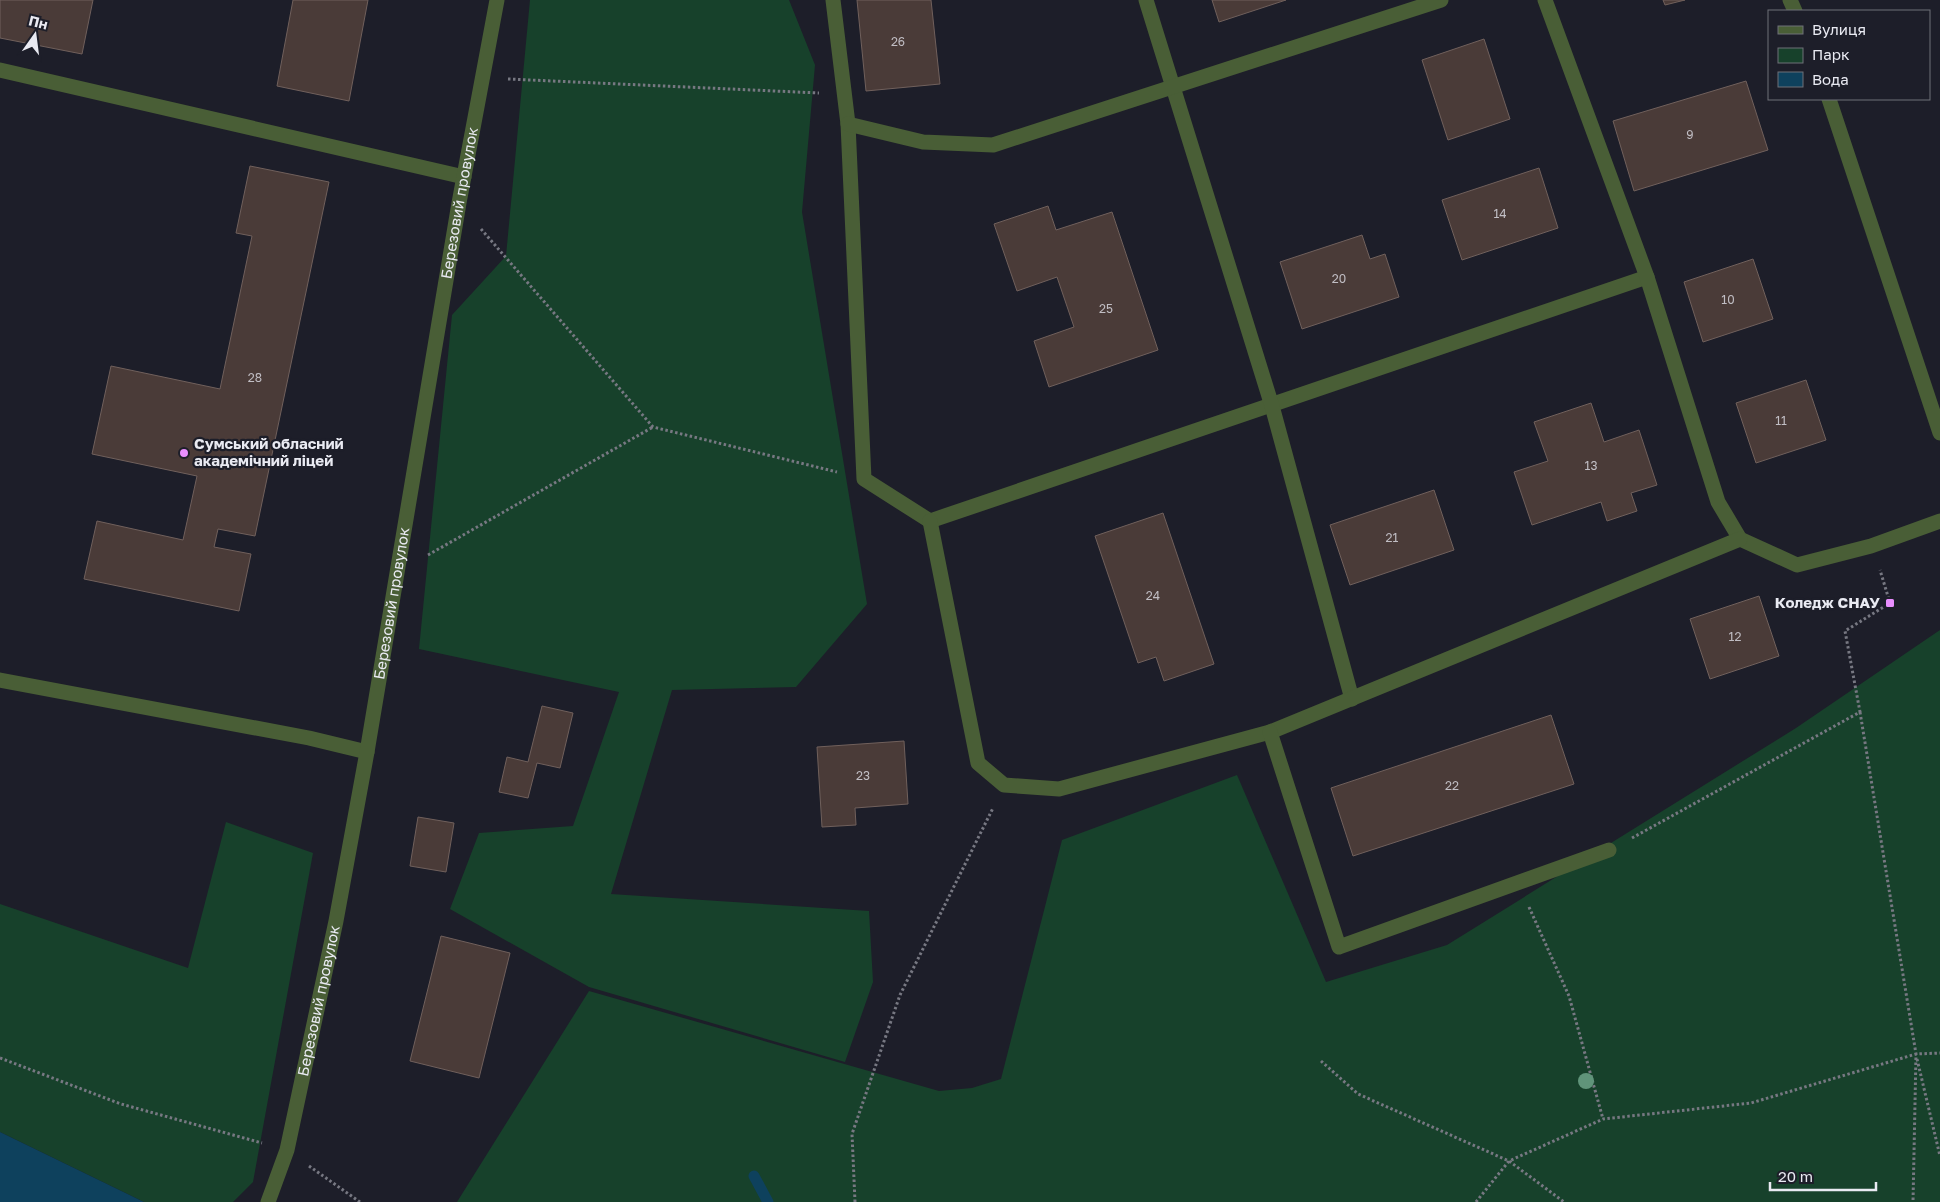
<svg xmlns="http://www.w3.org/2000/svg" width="1940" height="1202" font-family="'Golos Text',sans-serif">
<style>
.green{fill:#17412b}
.water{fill:#0e415d}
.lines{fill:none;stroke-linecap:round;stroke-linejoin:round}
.stream{stroke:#0e415d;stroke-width:11}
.building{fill:#4a3b38;stroke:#70605c}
.path{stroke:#777882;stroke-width:3;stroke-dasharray:2.5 2.5;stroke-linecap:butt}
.minor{stroke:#495e36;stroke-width:15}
.tree{fill:#60947a}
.poi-dot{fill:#e98efe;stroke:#1d1e29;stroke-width:2}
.labels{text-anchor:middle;stroke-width:4.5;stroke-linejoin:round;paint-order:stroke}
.number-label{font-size:12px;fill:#c1bec4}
.street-label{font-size:15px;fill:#e9eaf2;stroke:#1d1e29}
.poi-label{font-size:15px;font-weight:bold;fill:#e9eaf2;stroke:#1d1e29;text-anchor:start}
</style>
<rect width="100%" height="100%" fill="#1d1e29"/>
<!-- green -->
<path class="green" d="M530,0H789L815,65L802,212L867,604L796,687L672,690L611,894L869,911L873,982L845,1062L589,987L450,909L479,833L573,826L619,692L419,649L452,315L506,256Z
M1940,630V1202H457L589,991L939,1091L972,1088L1001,1079L1062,840L1237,775L1326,982L1447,945L1796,728Z
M226,822L313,853L253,1182L233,1202H144L0,1132V904L188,968Z"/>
<!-- water -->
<path class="water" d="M0,1132L144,1202H0Z"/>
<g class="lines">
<!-- stream -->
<path class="stream" d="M754,1176L768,1202"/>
</g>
<!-- building -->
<path class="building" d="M0,0H93L82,54L0,38Z
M293,0H368L349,101L277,86Z
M857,0H931L940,84L866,91Z
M1212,0H1286L1219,22Z
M1663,0H1685L1665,5Z
M1484,39L1510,119L1448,140L1422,60Z
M1746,81L1768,150L1634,191L1613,121Z
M250,166L329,182L255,536L218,529L214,547L251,554L239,611L84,579L97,521L183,540L197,476L92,454L111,366L220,389L252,236L236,233Z
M1539,168L1558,228L1462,260L1442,200Z
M1048,206L1056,230L1112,212L1158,350L1049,387L1034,341L1074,327L1057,277L1017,291L994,224Z
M1362,235L1370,259L1385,254L1399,297L1302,329L1280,262Z
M1753,259L1773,319L1703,342L1684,282Z
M1806,380L1826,440L1756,463L1736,403Z
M1591,403L1604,442L1639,430L1657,485L1631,493L1637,511L1607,521L1601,502L1532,525L1514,472L1548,461L1534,422Z
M1434,490L1454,550L1350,585L1330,525Z
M1163,513L1214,664L1164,681L1156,657L1138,663L1095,536Z
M1759,596L1779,656L1710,679L1690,619Z
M542,706L573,713L560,768L537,763L528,798L499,792L507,757L528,762Z
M1551,715L1574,784L1353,856L1331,788Z
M904,741L908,804L855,808L856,825L822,827L817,747Z
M418,817L454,823L446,872L410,866Z
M441,936L510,953L479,1078L410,1061Z"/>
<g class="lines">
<!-- path -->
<path class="path" d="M508,79L819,93
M481,229L653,427L837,472
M428,555L653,427
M1860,712L1916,1054L1913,1202
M1632,838L1860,712L1845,631L1890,603L1880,570
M1529,907L1569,996L1603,1119
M0,1058L121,1104L262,1143
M1917,1059L1940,1156
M1321,1061L1358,1094L1509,1161L1564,1202
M309,1166L360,1202
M855,1202L852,1134L900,995L993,808
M1476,1202L1509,1161L1603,1119L1751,1103L1916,1054L1940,1053"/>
<!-- minor -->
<g class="minor">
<path d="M833,0L848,124L864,479L930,521L1647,277"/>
<path d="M1146,0L1272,406L1352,699"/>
<path d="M1545,0L1647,277L1718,502L1740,539L1797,565L1871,546L1940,521"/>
<path d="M1790,0L1795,11"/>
<path d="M0,70L464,177"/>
<path d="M1829,99L1940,433"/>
<path d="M848,124L923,142L993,145L1441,0"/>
<path d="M930,521L978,763L1004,785L1059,789L1270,732L1740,539"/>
<path d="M0,680L309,738L367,752"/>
<path d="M1270,732L1339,947L1609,850"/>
<path id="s1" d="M268,1202L287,1150L336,921L367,752L459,203L497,0"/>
</g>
</g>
<!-- trees -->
<circle class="tree" cx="1586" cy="1081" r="8"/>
<!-- markers -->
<g class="poi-dot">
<circle cx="184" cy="453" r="5"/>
<rect x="1885" y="598" width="10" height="10" rx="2.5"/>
</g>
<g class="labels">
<!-- number labels -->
<g class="number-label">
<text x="898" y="46">26</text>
<text x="1690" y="139">9</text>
<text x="1500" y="218">14</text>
<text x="1339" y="283">20</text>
<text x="1728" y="304">10</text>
<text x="1106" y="313">25</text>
<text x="255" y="382">28</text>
<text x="1781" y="425">11</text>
<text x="1591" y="470">13</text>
<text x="1392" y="542">21</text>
<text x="1153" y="600">24</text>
<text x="1735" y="641">12</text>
<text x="863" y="780">23</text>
<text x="1452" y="790">22</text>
</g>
<!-- street labels -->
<g class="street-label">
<text dy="5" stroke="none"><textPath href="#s1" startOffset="1018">Березовий провулок</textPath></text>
<text dy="5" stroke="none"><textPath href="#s1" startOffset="612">Березовий провулок</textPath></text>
<text dy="5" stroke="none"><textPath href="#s1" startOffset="208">Березовий провулок</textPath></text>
</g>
<!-- poi labels -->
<g class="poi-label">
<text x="194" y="449">Сумський обласний<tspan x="194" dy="17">академічний ліцей</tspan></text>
<text x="1880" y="608" text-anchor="end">Коледж СНАУ</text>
</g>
</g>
<!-- legend -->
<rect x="1768" y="10" width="162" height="90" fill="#1d1e29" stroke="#6f7079"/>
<rect x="1778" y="26" width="25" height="8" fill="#495e36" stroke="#6f7079"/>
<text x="1812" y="35" font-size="15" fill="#e9eaf2">Вулиця</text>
<rect x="1778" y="48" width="25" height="15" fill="#17412b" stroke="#6f7079"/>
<text x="1812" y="60" font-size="15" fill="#e9eaf2">Парк</text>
<rect x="1778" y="72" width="25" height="15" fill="#0e415d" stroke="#6f7079"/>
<text x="1812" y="85" font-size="15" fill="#e9eaf2">Вода</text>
<!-- north arrow -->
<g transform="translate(35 35) rotate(14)" stroke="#1d1e29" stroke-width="4" paint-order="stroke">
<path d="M0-4L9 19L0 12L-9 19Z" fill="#e9eaf2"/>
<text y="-8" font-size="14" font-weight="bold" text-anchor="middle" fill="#e9eaf2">Пн</text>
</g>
<!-- scale -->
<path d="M1770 1182v8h106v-8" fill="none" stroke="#e9eaf2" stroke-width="2.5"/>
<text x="1778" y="1182" font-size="15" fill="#e9eaf2" stroke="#1d1e29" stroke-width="4" paint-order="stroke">20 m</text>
</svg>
